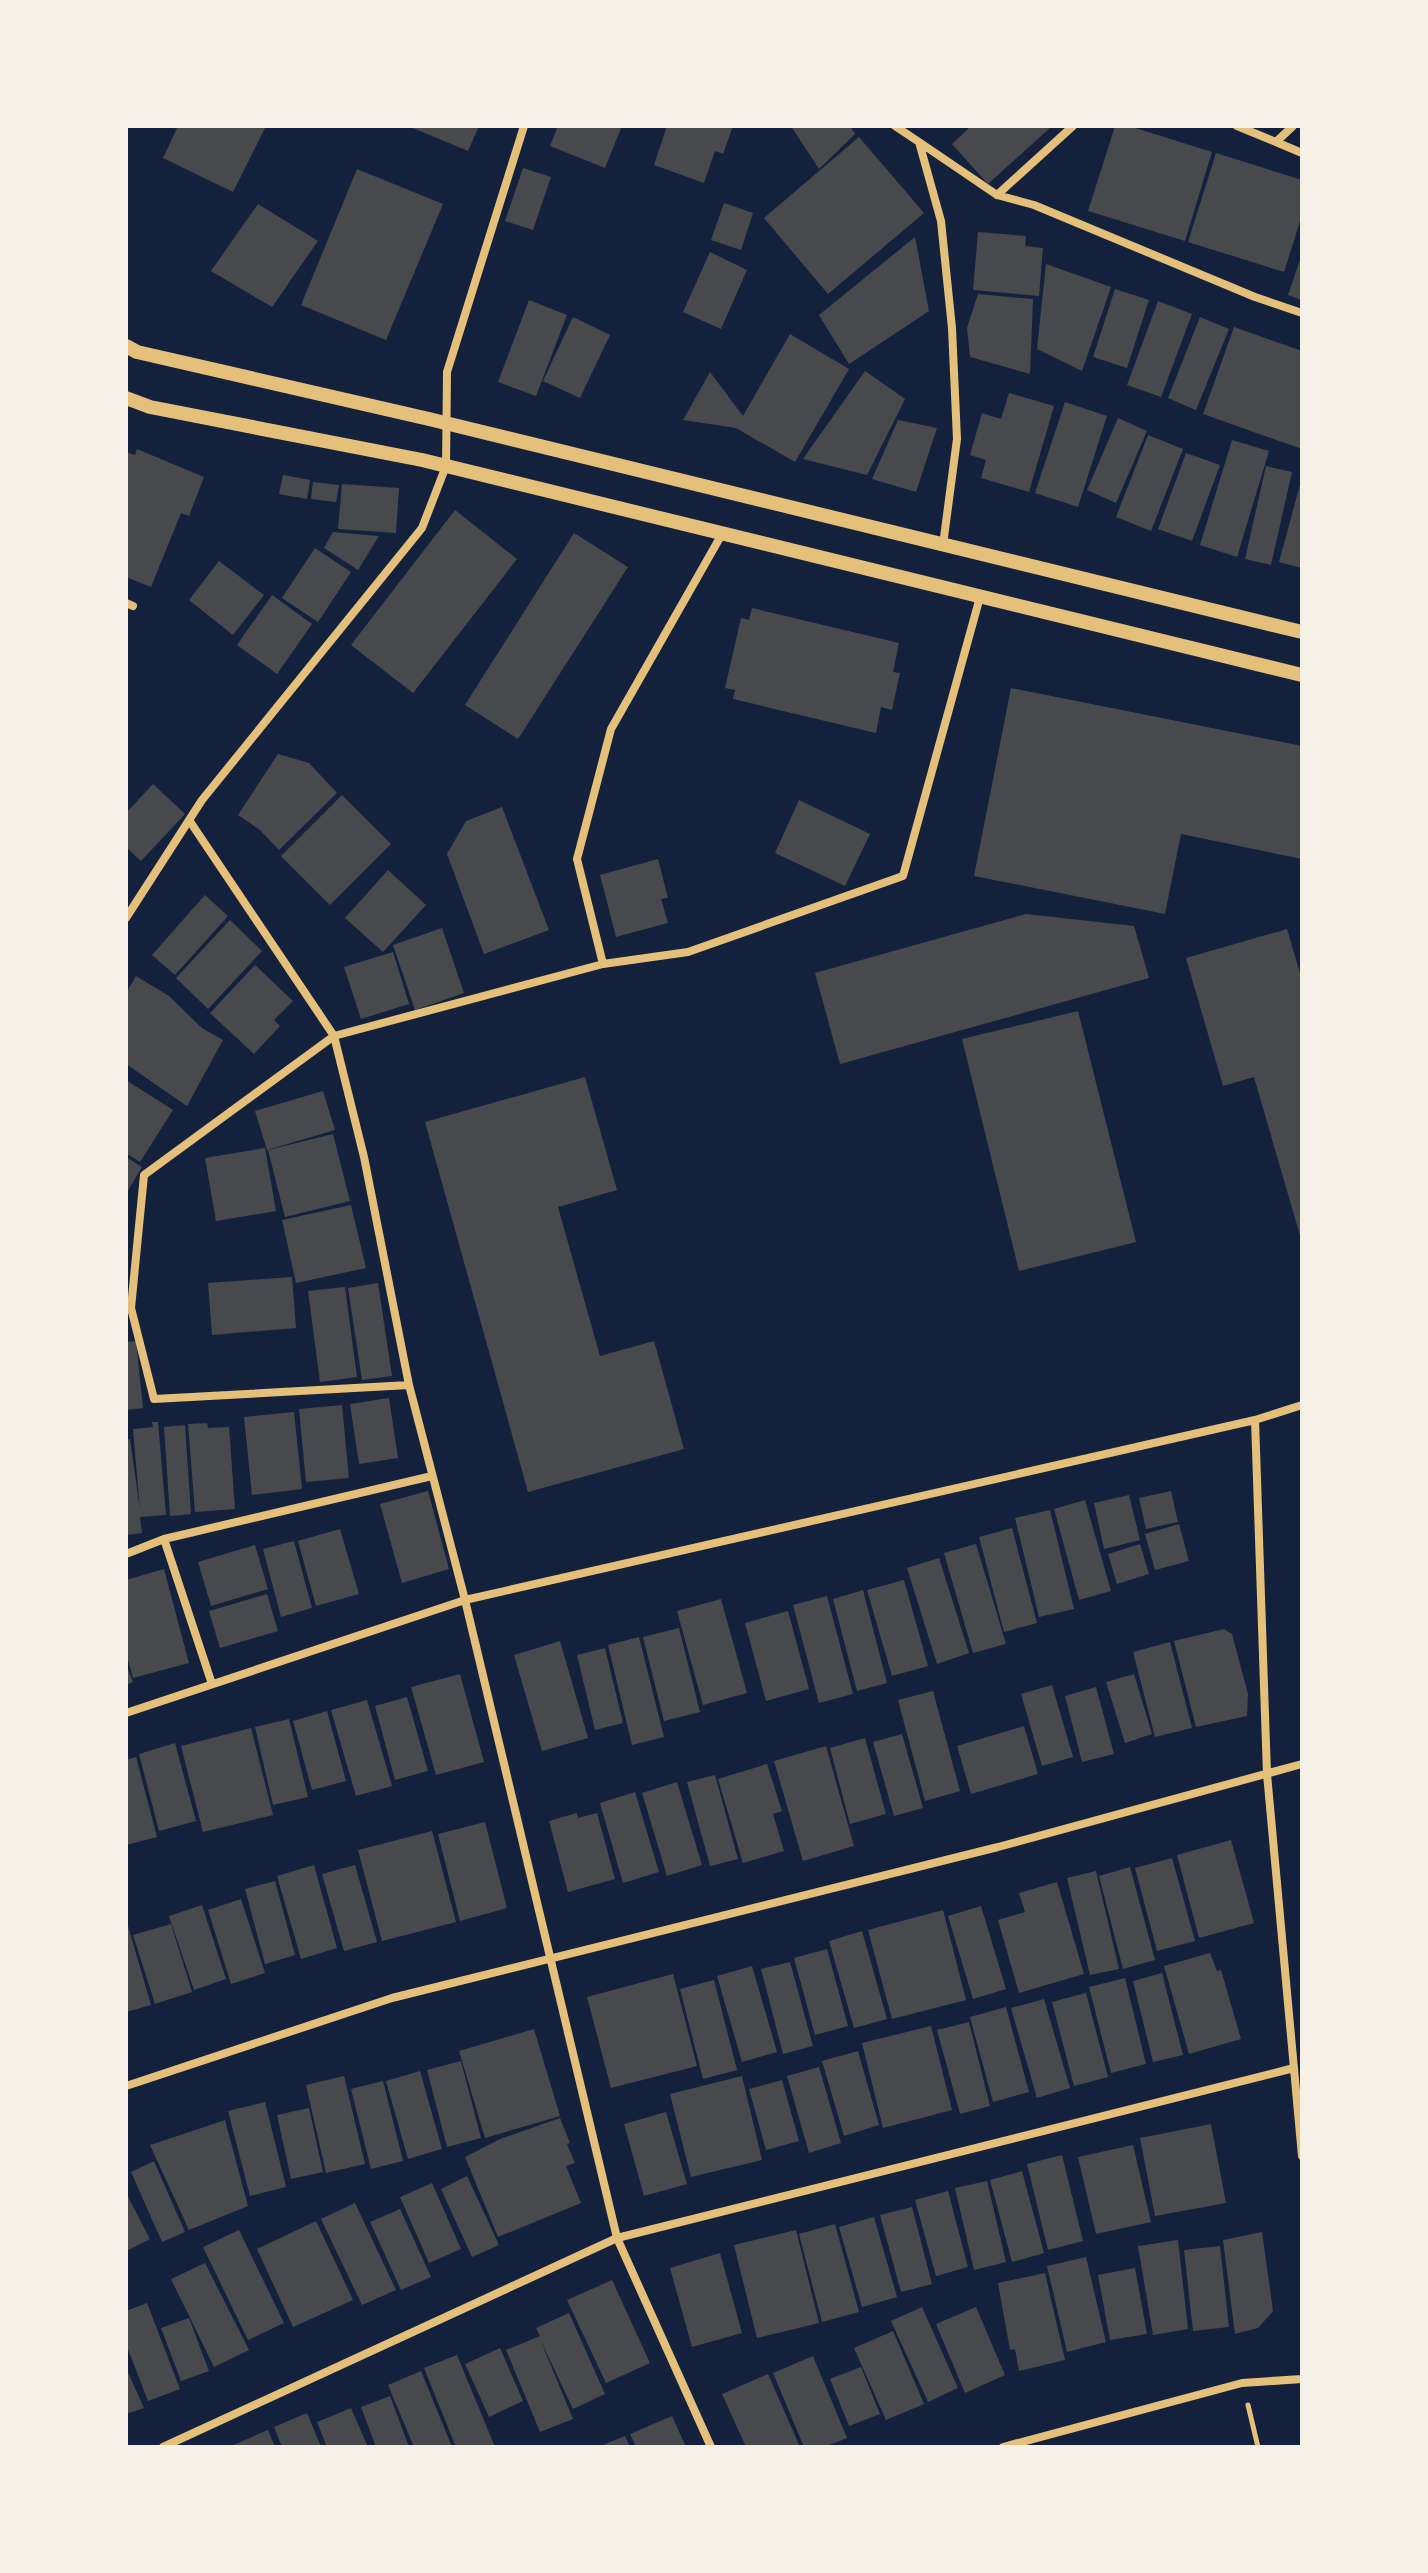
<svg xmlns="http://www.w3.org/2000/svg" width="1428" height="2573" font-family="'Noto Sans',sans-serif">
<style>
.building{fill:#48494c}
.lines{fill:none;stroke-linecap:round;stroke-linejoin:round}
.path{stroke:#e5c07b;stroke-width:5}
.minor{stroke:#e5c07b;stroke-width:8}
.tertiary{stroke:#e5c07b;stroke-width:14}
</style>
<rect width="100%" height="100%" fill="#14213d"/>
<!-- building -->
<path class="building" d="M178,126H266L233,192L163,158Z
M408,126H479L468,151Z
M558,126H622L605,168L550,146Z
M667,126H733L723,154L715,151L704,183L654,165Z
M791,126H850L855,134L819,169Z
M971,126H1052L988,184L952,144Z
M1115,126H1129L1212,152L1185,241L1088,211Z
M859,137L924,213L828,294L764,218Z
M1216,153L1302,180V215L1284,272L1188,242Z
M523,168L551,177L533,230L505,221Z
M357,169L443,204L386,340L301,305Z
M724,203L753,213L741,250L711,240Z
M258,204L318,241L272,307L211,271Z
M978,232L1026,236L1025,246L1043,248L1039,296L973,290Z
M915,237L929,311L849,364L819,315Z
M710,252L747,270L721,329L683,312Z
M1302,254V300L1288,295Z
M1046,264L1111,287L1082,371L1037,349Z
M1115,289L1149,300L1127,368L1093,357Z
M978,294L1033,299L1030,374L970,357L967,328Z
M529,300L567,315L536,396L498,382Z
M1158,301L1192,314L1161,397L1127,385Z
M573,317L610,335L580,398L543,381Z
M1200,317L1229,329L1196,410L1168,398Z
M1234,327L1302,351V449L1203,414Z
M790,334L849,369L795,462L736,428L683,420L710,372L743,416Z
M865,371L905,399L867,475L803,459Z
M1009,393L1054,406L1029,492L981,478L986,460L970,455L982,413L1001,419Z
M1065,402L1107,416L1078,507L1035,493Z
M1118,418L1147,431L1116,503L1087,490Z
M898,420L937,428L916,492L872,479Z
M1148,435L1183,449L1151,531L1116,517Z
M1232,440L1269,451L1237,557L1200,545Z
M137,449L204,477L189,516L181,513L151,587L126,577V452L135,455Z
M1186,453L1220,465L1192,541L1158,529Z
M1266,466L1292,472L1271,565L1245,559Z
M283,475L310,480L307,499L279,494Z
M1301,481H1302V568L1279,562Z
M313,482L339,485L336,502L311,499Z
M342,484L399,488L396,533L338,529Z
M455,510L517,559L413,693L351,645Z
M333,532L379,536L358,570L324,548Z
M574,533L628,567L518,739L465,705Z
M315,548L351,572L318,622L282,598Z
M219,561L264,595L233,635L189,600Z
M272,595L312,624L277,674L237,645Z
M752,608L899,643L893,672L900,673L892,710L881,707L876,733L733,699L735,690L725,688L741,618L749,620Z
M1011,688L1302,746V859L1181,834L1165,914L974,876Z
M278,754L309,763L337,793L279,850L260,830L238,815Z
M153,784L185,814L141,861L126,847V813Z
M342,795L391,844L330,905L281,856Z
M799,800L870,834L845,886L775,853Z
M502,807L549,930L484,954L447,854L466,821Z
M658,859L668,898L661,899L668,923L616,937L600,875Z
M388,870L426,905L383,952L345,918Z
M205,895L228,916L175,975L152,955Z
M1026,914L1134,926L1149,978L840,1064L815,973Z
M230,920L262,951L208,1009L176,978Z
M442,928L464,993L415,1010L393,945Z
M1287,929L1302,980L1301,1239L1254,1077L1223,1086L1186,958Z
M393,952L409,1004L361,1019L344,967Z
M255,965L293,1001L274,1020L280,1026L254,1054L210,1013Z
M136,976L169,996L202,1028L223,1040L187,1106L126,1064V993Z
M1078,1011L1136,1242L1019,1271L962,1039Z
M585,1077L617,1190L558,1207L600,1356L654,1341L684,1449L528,1492L425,1122Z
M126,1080L173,1110L140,1162L126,1153Z
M323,1091L335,1130L267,1150L255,1111Z
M333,1134L350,1201L285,1217L268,1150Z
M265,1148L276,1211L216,1221L205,1158Z
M126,1157L142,1167L126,1194Z
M351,1205L366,1268L296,1283L282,1220Z
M292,1277L296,1328L212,1335L208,1283Z
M378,1283L392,1376L362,1380L348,1288Z
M345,1287L357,1377L320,1382L308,1291Z
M136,1341L143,1408L126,1410V1342Z
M389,1398L398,1458L359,1464L350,1404Z
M342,1405L349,1478L306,1482L299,1409Z
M294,1412L302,1489L252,1495L244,1417Z
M152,1422H158L166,1515L140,1517L142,1533L126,1535V1440L130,1439L140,1510L133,1429L153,1427Z
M207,1423L208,1428L229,1427L235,1509L195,1512L188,1424Z
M185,1425L191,1514L170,1516L164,1427Z
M428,1491L449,1569L402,1583L380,1504Z
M1171,1491L1178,1522L1146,1529L1139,1498Z
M1129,1495L1140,1540L1104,1549L1094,1503Z
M1085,1500L1111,1591L1079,1600L1054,1509Z
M1050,1510L1074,1609L1039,1617L1015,1518Z
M1179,1524L1189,1561L1155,1570L1145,1534Z
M1012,1528L1037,1623L1004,1632L979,1537Z
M340,1529L359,1594L316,1606L298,1541Z
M294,1541L312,1608L281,1617L263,1549Z
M976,1544L1006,1644L973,1653L944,1553Z
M1140,1544L1149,1574L1117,1584L1108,1554Z
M255,1545L268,1589L211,1606L198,1562Z
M939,1558L969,1653L937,1664L907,1568Z
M164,1569L189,1663L133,1678L126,1653V1580Z
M904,1580L928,1666L892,1676L867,1590Z
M863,1590L887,1683L857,1691L833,1599Z
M267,1594L278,1631L220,1648L209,1611Z
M827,1596L853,1694L819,1703L793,1605Z
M721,1599L747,1693L703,1705L677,1611Z
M788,1611L809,1689L766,1701L745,1623Z
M679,1628L700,1712L664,1721L643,1637Z
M1224,1629L1232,1634L1248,1694L1247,1716L1196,1727L1174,1641Z
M639,1637L664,1737L632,1745L608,1645Z
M560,1641L588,1738L542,1751L514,1655Z
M1170,1642L1192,1728L1155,1737L1133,1652Z
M605,1648L623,1723L595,1730L577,1655Z
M126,1664L133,1682L126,1685Z
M460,1674L484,1762L436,1775L411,1687Z
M1134,1674L1152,1734L1125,1743L1106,1682Z
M1052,1685L1073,1757L1042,1766L1021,1694Z
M1096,1687L1114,1754L1082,1762L1065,1696Z
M933,1691L960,1791L925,1801L898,1700Z
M407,1697L428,1771L395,1780L375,1706Z
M367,1700L392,1786L356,1796L331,1710Z
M327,1711L346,1781L312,1790L293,1721Z
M289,1719L308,1797L273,1805L255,1727Z
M1024,1726L1038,1774L971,1794L957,1746Z
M251,1728L273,1815L203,1832L181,1746Z
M902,1734L923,1808L894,1816L873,1742Z
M865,1738L886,1814L850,1824L830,1748Z
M175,1743L196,1821L159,1831L139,1754Z
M826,1746L854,1846L803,1861L774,1761Z
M136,1757L157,1837L126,1845V1760Z
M767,1764L782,1811L773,1814L784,1851L743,1863L718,1779Z
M715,1775L738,1859L710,1866L687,1782Z
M677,1782L702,1865L667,1876L642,1793Z
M635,1792L659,1872L623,1883L600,1803Z
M577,1813L578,1818L597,1813L615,1879L568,1892L549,1821Z
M485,1822L507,1908L460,1921L438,1834Z
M432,1831L456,1922L382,1941L358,1850Z
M1231,1840L1254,1923L1199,1938L1177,1855Z
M1172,1858L1195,1941L1157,1951L1135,1868Z
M314,1865L337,1948L301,1959L277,1876Z
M355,1865L377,1942L344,1951L322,1874Z
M1130,1867L1155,1960L1123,1969L1099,1876Z
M1096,1871L1119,1969L1090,1975L1067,1878Z
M275,1881L295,1955L265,1964L245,1889Z
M1057,1882L1084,1974L1019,1993L998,1920L1025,1912L1019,1893Z
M241,1899L265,1973L231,1984L208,1910Z
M202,1905L226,1979L194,1990L169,1916Z
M981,1906L1006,1989L973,1999L948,1916Z
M943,1910L966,2000L892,2019L868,1930Z
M126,1919L151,2005L126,2012Z
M171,1924L192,1992L155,2004L133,1935Z
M862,1931L887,2019L854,2028L829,1941Z
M827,1949L848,2026L815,2035L794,1958Z
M1210,1953L1217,1971L1221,1970L1241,2039L1189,2054L1164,1966Z
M790,1962L813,2046L783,2054L761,1969Z
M752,1966L777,2052L742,2062L717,1976Z
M1162,1973L1183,2055L1153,2062L1133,1981Z
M673,1974L697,2066L611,2088L587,1997Z
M1125,1978L1146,2064L1111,2073L1089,1987Z
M714,1980L737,2070L703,2079L680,1989Z
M1086,1993L1108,2077L1074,2086L1052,2002Z
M1044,1999L1070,2088L1037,2098L1011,2008Z
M1006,2007L1029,2092L993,2102L970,2017Z
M969,2022L990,2106L960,2114L937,2030Z
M931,2026L952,2110L883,2128L862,2043Z
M534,2029L560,2116L485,2138L459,2051Z
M858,2051L879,2125L844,2136L822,2061Z
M461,2061L481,2138L447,2147L427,2070Z
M819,2067L841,2143L809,2153L787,2076Z
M420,2071L442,2149L408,2159L386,2081Z
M344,2076L365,2164L326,2173L306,2085Z
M742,2076L762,2160L691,2177L670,2094Z
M782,2080L799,2141L766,2150L749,2089Z
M383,2081L403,2161L371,2169L351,2089Z
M265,2102L286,2187L250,2196L228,2111Z
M309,2108L323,2172L291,2179L277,2115Z
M666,2112L687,2184L644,2196L624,2124Z
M560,2118L570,2143L567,2144L575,2163L566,2166L581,2203L498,2237L465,2157L500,2139Z
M225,2120L248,2206L189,2230L150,2145Z
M1211,2124L1226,2203L1155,2216L1140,2138Z
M1133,2145L1151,2222L1096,2234L1078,2157Z
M1062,2155L1083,2241L1048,2250L1027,2164Z
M154,2161L185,2232L162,2242L131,2172Z
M1022,2171L1044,2253L1012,2262L990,2180Z
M467,2176L499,2245L472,2257L441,2189Z
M987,2181L1006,2262L974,2270L955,2188Z
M432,2183L461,2249L429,2263L400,2197Z
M948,2191L968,2267L936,2276L915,2200Z
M126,2193L150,2239L126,2251Z
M355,2203L396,2290L362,2305L321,2219Z
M912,2207L932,2284L901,2292L880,2215Z
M400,2209L431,2277L401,2290L370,2222Z
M874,2217L897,2297L862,2307L839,2227Z
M316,2221L353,2300L293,2327L257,2249Z
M835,2224L859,2312L822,2322L799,2234Z
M239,2230L284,2323L248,2340L203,2247Z
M796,2230L819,2323L757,2338L734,2245Z
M1262,2232L1273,2311L1258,2328L1235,2334L1223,2240Z
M1178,2240L1188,2329L1153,2335L1138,2246Z
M1220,2246L1229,2327L1193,2331L1184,2250Z
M720,2253L742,2333L692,2347L670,2268Z
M1086,2257L1106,2342L1067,2352L1047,2266Z
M205,2263L249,2350L214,2367L171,2279Z
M1135,2268L1147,2334L1110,2340L1098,2275Z
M1045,2273L1065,2360L1019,2371L1015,2349L1010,2350L998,2283Z
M612,2280L650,2363L606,2383L567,2300Z
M147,2303L180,2389L148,2401L126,2344V2311Z
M922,2307L958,2388L928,2402L891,2321Z
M976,2307L1005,2375L965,2393L936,2324Z
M569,2313L605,2394L573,2409L540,2339L573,2419L540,2432L506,2350L540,2336L536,2328Z
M189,2318L209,2371L181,2381L161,2328Z
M893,2331L924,2404L886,2420L854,2348Z
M500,2348L523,2401L489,2417L465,2364Z
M457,2355L495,2447H456L424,2368Z
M813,2356L847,2438L824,2447H804L773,2373Z
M861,2367L880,2414L849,2426L830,2379Z
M126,2368L144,2408L126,2414Z
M421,2371L452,2447H414L388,2385Z
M768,2374L800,2447H746L722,2394Z
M390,2396L409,2447H376L361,2407Z
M351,2408L368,2447H327L317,2422Z
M307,2413L321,2447H282L274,2427Z
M672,2416L686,2447H636L630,2434Z
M268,2430L275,2447H229Z
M625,2436L630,2447H598Z"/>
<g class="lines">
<!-- path -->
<path class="path" d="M1248,2405L1258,2447"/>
<!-- minor -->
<path class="minor" d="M895,126L919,142L941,221L952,328L957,439L943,545
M1237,126L1276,142L1293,126
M919,142L997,195L1034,205L1255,297L1302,313
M1276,142L1302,153
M997,195L1073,126
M126,603L133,606
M189,820L334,1036L364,1157L409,1385L465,1600L617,2238L711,2447
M126,918L202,800L422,528L446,466L447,372L524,126
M603,964L577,859L611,729L722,534
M129,1308H131L154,1399L409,1385
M131,1308L144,1175L334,1036L603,964L688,952L903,876L980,597
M1255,1420L1267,1774L1302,2156
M164,1539L212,1684
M126,1554L164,1539L432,1476
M126,1713L465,1600L1255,1420L1302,1405
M126,2086L392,1998L998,1847L1302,1764
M163,2447L617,2238L1294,2068
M1003,2447L1242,2383L1302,2379"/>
<!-- tertiary -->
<path class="tertiary" d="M126,346L137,352L429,419L1302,632
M126,398L150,407L422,460L1302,675"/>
</g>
<!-- border -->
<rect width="1428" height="2573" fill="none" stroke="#f6f1e7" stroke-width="256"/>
</svg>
